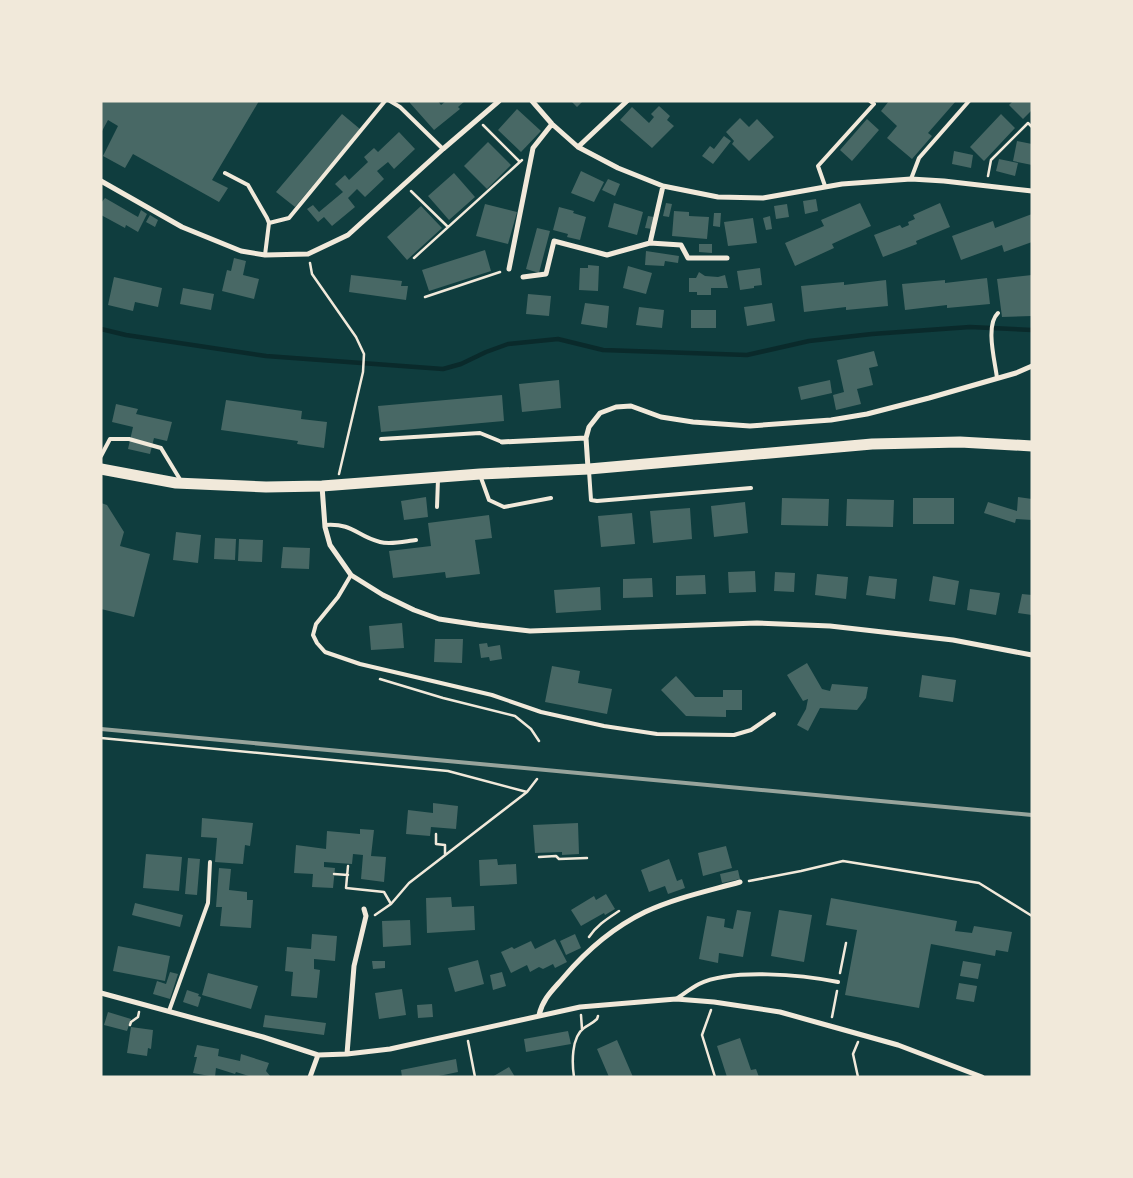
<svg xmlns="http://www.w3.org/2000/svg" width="1133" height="1178" font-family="'DM Sans',sans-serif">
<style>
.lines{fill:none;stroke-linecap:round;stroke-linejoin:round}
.stream{stroke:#0a2a2b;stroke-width:4.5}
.building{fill:#486865}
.path{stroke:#f1e9da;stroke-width:2.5}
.service{stroke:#f1e9da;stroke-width:4}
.minor{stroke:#f1e9da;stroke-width:5}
.primary{stroke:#f1e9da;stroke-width:11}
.rail{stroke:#97a49c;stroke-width:4}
</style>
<rect width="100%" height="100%" fill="#0f3d3e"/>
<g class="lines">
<!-- stream -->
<path class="stream" d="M101,329L126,335L266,356L443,369L461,364L486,352L508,344L558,339L603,350L747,355L809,341L872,334L970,327L1032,330"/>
</g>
<!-- building -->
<path class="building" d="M101,101H259L212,180L228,188L219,202L133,154L125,168L103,156L118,126L108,120L101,133Z
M410,101H438L441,105L446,101H465L458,107L460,109L434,130L410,103Z
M571,101H583L577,107Z
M889,101H956L928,133L932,136L912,159L887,138L897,126L881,111Z
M1013,101H1032V110L1023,119L1009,105Z
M659,106L670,116L667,120L674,126L652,148L620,120L632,107L649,123L654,117L651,114Z
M517,109L541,131L521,152L498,130Z
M342,114L360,129L295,207L276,192Z
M1001,114L1015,128L984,161L970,147Z
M740,118L749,127L757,119L774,137L749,161L732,144L734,141L726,132Z
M867,119L879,130L852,161L840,150Z
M399,132L415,149L394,169L388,162L377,171L384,179L365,197L357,189L348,198L355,207L332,226L324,217L318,222L307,209L313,205L319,212L343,192L335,184L345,175L349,180L368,162L364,157L374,148L378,152Z
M724,136L731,141L713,164L702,156L710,146L714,149Z
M1017,141L1032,144V165L1013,161Z
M488,142L511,165L487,189L464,166Z
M954,151L973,155L971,168L952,164Z
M999,159L1018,163L1015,176L996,171Z
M581,171L604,182L594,202L571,193Z
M454,173L475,197L449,220L428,196Z
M608,179L620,184L615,196L602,190Z
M105,198L138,217L141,210L147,214L138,232L126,225L125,228L101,215V203Z
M816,199L818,211L805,214L803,201Z
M614,203L643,212L637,235L608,227Z
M666,203L672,204L669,217L663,216Z
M860,203L871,226L832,244L834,248L795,266L785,243L824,226L821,220Z
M940,203L950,227L916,241L917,244L883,257L874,235L900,225L902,228L909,225L908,222L915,219L913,215Z
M485,204L517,212L508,244L476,236Z
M787,204L789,217L776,219L774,206Z
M421,206L442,228L407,260L387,237Z
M559,207L574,211L573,213L586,217L580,240L567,237L568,234L553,230Z
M674,211L689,212V216L709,217L707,239L672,236Z
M714,213H721L720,227L713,226Z
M1032,214V242L1004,252L1002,245L961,260L952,236L993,221L995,228Z
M150,215L158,220L155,227L146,222Z
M648,216L654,217L652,229L645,228Z
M770,216L772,229L766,230L763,218Z
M753,218L757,243L728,246L724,222Z
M537,228L550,231L539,273L526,269Z
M699,244H712V253L699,252Z
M485,250L491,271L429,291L422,270Z
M646,251L679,256L678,263L665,261L664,266L645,265Z
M234,258L246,261L243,275L259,279L254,299L222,291L227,270L231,271Z
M588,265L599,266L598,291L579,290L580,268H588Z
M628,266L652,273L646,294L623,288Z
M760,268L762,285L754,286V288L740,290L737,271Z
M699,272L705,276L718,277L725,275L728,288H711V295H697V292H689V278H696Z
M351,275L402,281L401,286H408L406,300L349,292Z
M1032,275V316L1002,317L997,279Z
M114,277L162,288L158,307L135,302L133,311L108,305Z
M987,278L990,304L947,308V305L905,310L902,284L945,280V283Z
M886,280L888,306L846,310V307L804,312L801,286L844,282V285Z
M183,288L214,294L211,310L180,304Z
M528,294L551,296L549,316L526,314Z
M585,303L609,306L607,328L581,324Z
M772,303L775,321L747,326L744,307Z
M639,307L664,310L662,328L636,325Z
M691,310H716V328H691Z
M874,351L878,366L869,368L873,385L857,389L861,404L836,410L833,395L844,392L837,360Z
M559,380L561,408L522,412L519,384Z
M830,380L832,393L801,400L798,387Z
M502,395L504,421L381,432L378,406Z
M226,400L302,411L301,419L327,422L324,448L297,444L298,441L221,430Z
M116,404L138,409L136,414L172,422L167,441L154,438L150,454L128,449L133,427L112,422Z
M426,497L428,517L404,520L401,501Z
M1018,497L1032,499V520L1016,519L1015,523L984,513L988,502L1017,511Z
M782,498L829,499L828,526L781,525Z
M913,498H954V524H913Z
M847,499L894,500L893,527L846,526Z
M745,502L748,533L714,537L711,506Z
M101,503L107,505L124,532L120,546L150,554L134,617L101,609Z
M690,508L692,539L653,543L650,511Z
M632,513L635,544L601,547L598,516Z
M489,515L492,538L475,540L480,574L446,578L445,572L393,578L389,551L431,546L428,523Z
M176,532L201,535L198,563L173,560Z
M215,538L236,539L235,560L214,559Z
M239,539L263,540L262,562L238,561Z
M283,547L310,548L309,569L281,568Z
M755,571L756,592L729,593L728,572Z
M775,572L795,573L794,592L774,591Z
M817,574L848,577L846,599L815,595Z
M705,575L706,594L676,595V576Z
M869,576L897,579L895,599L866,595Z
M933,576L959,581L955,605L929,601Z
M652,578L653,597L623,598V579Z
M600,587L601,610L556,613L554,590Z
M970,589L1000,593L996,615L967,610Z
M1022,594L1032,595V615L1018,613Z
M402,623L404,648L371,650L369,626Z
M435,639H463L462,663L434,662Z
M487,643L488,647L500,645L502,659L490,661L489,657L481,658L479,644Z
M807,663L822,689L830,691L832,684L868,687L866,698L857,710L820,708L808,731L797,725L806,709L808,699L803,701L787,675Z
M552,666L580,671L578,683L612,689L607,714L545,702Z
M922,675L956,680L953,702L919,697Z
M676,676L695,697H723V690H742V710H726V717L686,716L661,690Z
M433,803L458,806L456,829L431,827L430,836L406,834L408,810L433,813Z
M202,818L253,823L250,846L245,845L243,864L215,862L217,838L201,837Z
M578,823L579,854L562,855V852L535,853L533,825Z
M360,829L374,830L371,856L386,857L384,882L361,879L363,855L353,854L352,864L324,862V867L335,868L333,888L312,887L313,874L294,873L296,845L326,849L327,831L360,834Z
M726,846L732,868L703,876L698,853Z
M146,854L182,857L179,891L143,888Z
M188,858L200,859L197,895L185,894Z
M497,859L498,865L516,864L517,884L480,886L479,860Z
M669,859L677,881L682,879L685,888L668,894L665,886L649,892L641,870Z
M219,868L231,869L229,890L247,892V900H253L251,928L220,926L222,907H216Z
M738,870L740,879L722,883L720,874Z
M606,894L615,909L605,915L604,913L581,926L571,910L594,896L596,900Z
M451,897L452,907L474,906L475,930L427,933L426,898Z
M831,898L957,921L955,931L972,933L974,926L1012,932L1008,952L996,950L995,956L931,944L919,1008L845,995L857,930L826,925Z
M135,903L183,915L180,927L132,915Z
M737,910L751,912L743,957L719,953L718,963L699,959L707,916L725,919L724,927L733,929Z
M779,910L812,915L804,962L771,956Z
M410,920L411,945L383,947L382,921Z
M312,934L337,936L335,961L314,959V969L320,970L317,998L291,996L293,972L285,971L287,947L311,949Z
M575,934L581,948L566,955L560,941Z
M555,939L567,962L555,968L553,964L543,969L539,967L530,972L527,965L511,973L501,952L512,947L514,949L531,941L535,949Z
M118,946L170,956L165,981L113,971Z
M478,960L484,984L455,992L448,968Z
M372,961H385V968L373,969Z
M963,961L981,964L978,979L960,976Z
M170,972L178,974L170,999L153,994L157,981L166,984Z
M502,972L506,986L493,990L490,975Z
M208,973L258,986L251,1009L202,995Z
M959,983L977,986L974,1002L956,999Z
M402,989L406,1015L379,1019L375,993Z
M187,990L199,994L198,996L201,997L198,1007L183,1002Z
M432,1004L433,1017L418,1018L417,1005Z
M108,1012L131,1019L127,1031L104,1025Z
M265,1015L326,1023L324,1035L263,1027Z
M131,1027L153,1030L151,1049L148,1048L147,1056L127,1053Z
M568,1031L571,1044L526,1052L524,1039Z
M740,1038L751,1070L756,1069L759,1077H727L717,1046Z
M617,1040L633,1077H609L597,1049Z
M197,1045L219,1049L218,1056L240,1061L241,1054L269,1063L266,1071L271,1077H252L236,1072L235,1074L216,1068L215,1077L193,1073L197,1057H194Z
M456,1059L458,1072L434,1077H402L401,1070Z
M509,1067L515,1077H492Z"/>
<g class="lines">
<!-- path -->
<path class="path" d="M483,125L519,161
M988,176L991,160L1028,123L1032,127
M411,191L448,227
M414,258L522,160
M310,263L312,274L356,337L364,354L363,372L339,474
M425,297L500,272
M380,679L443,698L515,716L531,729L539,741
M101,738L448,771L527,792
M436,834V844L445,845V854
M539,857L556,856L559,859L587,858
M348,866L346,888L384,892L391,904
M334,874L348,875
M749,881L801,871L843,861L979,883L1032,916
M375,915L391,904L409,883L527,792L537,779
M589,937C597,925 607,919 619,911
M840,973L846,943
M711,1010L702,1035L715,1077
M581,1015L582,1029
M832,1017L837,991
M130,1025L131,1022L138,1017L139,1012
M468,1041L475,1077
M858,1042L853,1054L858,1077
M574,1077C572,1064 571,1037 584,1028C588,1025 593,1023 597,1019L598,1016"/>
<!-- service -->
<path class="service" d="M390,101L400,107L443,149
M225,173L248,185L267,218L269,223L265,255
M911,179L919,158L969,101
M825,186L818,166L874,104L870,101
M269,223L289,218L385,101
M997,378C995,361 985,325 998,313
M381,439L480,433L502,442
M101,456L110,439H129L161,448L181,481
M589,471L591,500L597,501L751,488
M480,475L489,500L504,507L551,498
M437,507L438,479
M325,525C354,523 356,536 380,542C391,545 406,541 416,540
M351,575L338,597L316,624L313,635L317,643L325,652L360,664L492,695L541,712L604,726L657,734L734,735L751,730L774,714
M676,999C684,994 691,988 699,984C732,968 803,975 838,982
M169,1011L208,903L210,862"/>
<!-- minor -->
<path class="minor" d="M532,101L552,124L578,147L618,168L663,186L718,197L763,198L842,184L911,179L944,181L1032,191
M578,147L627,101
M101,181L182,227L241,251L265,255L308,254L348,235L443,149L499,101
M650,243L681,245L688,258H727
M509,269L533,148L552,124
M523,277L546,274L554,241L607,255L650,243L663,186
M502,442L586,438
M588,468L586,438L589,427L600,413L616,407L631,406L661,417L693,422L750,426L831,420L867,414L929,398L1016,373L1032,366
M322,486L325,527L330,545L351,575L383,595L414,610L439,619L479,625L530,631L757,623L830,626L953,640L1032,655
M101,993L263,1037L318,1055L347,1054L390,1049L580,1007L676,999L714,1002L780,1012L830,1026L898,1045L982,1077
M539,1015C543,998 553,990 564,977C586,951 614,927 645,912C675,898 708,891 740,882
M347,1054L354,966L366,916L364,909
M310,1077L318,1055"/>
<!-- primary -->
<path class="primary" d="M101,469L176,483L266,487L322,486L480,474L589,469L872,444L960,442L1032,446"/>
<!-- rail -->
<path class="rail" d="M101,729L1032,815"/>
</g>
<!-- border -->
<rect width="1133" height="1178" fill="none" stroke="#f1e9da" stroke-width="205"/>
</svg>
